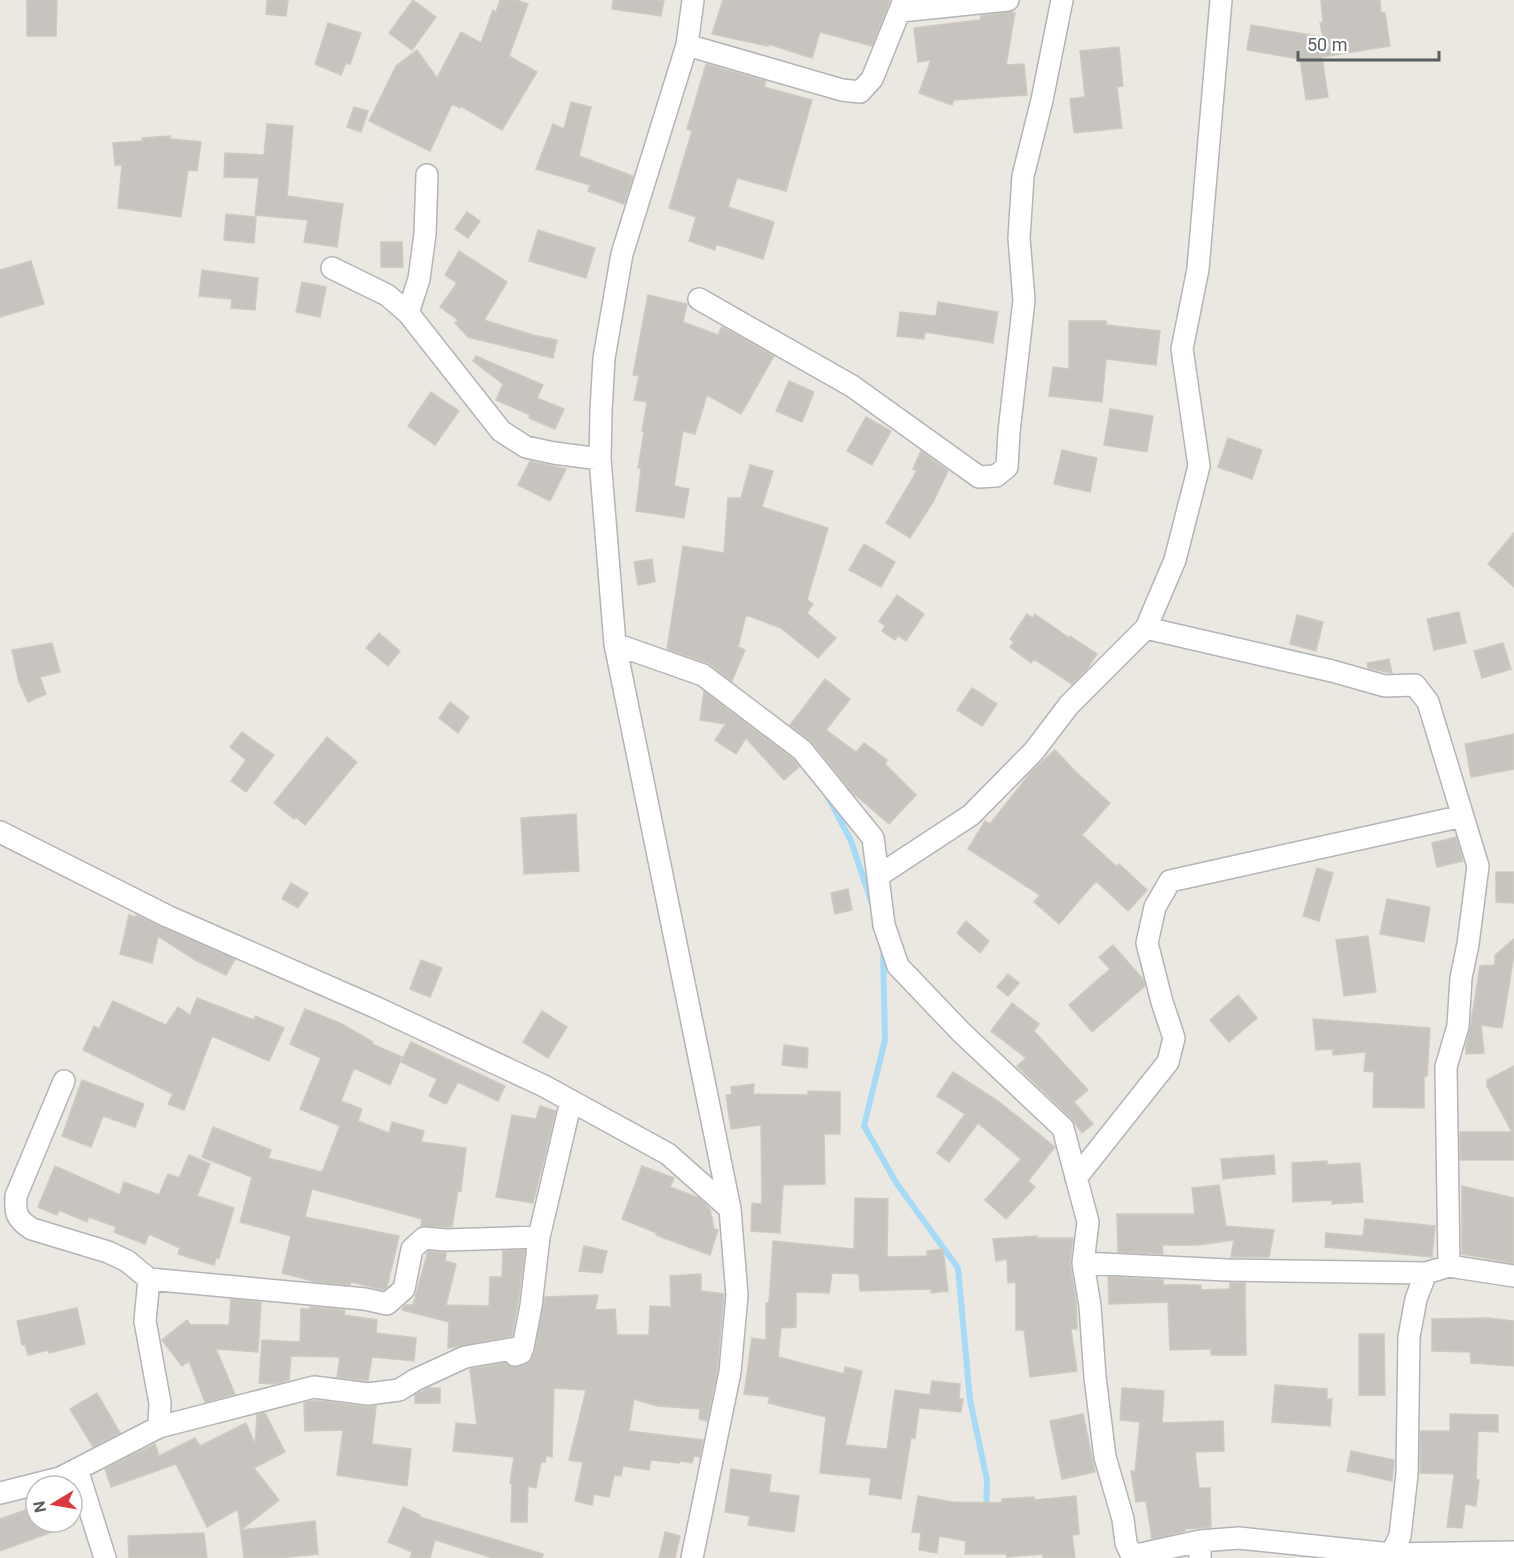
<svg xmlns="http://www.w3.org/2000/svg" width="1514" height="1558" font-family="Roboto,sans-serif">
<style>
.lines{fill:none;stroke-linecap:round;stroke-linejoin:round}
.stream{stroke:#a6dbf7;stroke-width:6}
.building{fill:#c7c3be;stroke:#cfc9c0;stroke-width:1.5}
.minor-casing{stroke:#b2b4b8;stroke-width:24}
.minor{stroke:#fff;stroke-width:21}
</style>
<rect width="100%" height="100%" fill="#ebe8e1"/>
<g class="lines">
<!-- stream -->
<path class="stream" d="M828,797L851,841L872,904
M883,948L885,1040L864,1126L897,1184L958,1268L970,1400L987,1480L986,1511"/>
</g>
<!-- building -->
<path class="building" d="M27,0H57L56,36H27Z
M267,0H288L286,16L266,14Z
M413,0L436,17L412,50L389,33Z
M500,0H517L528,4L509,56L537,72L502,130L461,106L460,108L452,104L430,151L369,121L396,66L417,50L437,78L461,32L481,43L493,10L496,12Z
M613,0H664L661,16L612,9Z
M723,0H890L872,46L820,32L812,58L768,44V46L712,34Z
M1321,0H1380L1381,13H1385L1390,46L1322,57L1328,97L1306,100L1300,59L1247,50L1251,25L1323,37L1320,23L1323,22Z
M1010,12L1015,13L1006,65L1024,64L1027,95L954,100L952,105L919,93L931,60L918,62L914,28L980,20L981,16Z
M328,23L361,33L350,64L346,63L341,75L315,64Z
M1119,47L1123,86L1117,87L1122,128L1074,133L1070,99L1085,97L1080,51Z
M706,64L766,81L764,87L812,100L786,191L737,178L728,207L774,222L763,259L716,244L715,250L689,241L696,217L669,208L692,131L687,129Z
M571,102L591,107L579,156L633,176L624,204L588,191L590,185L536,169L553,124L564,129Z
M354,107L368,111L361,132L347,127Z
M267,124L293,126L287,196L343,204L337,247L304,242L308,220L255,215L259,178L224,177L225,153L264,155Z
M170,136V139L201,142L197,171L188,170L181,217L118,208L122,165H115L113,143L143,141L142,138Z
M467,212L480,221L468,238L455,229Z
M226,214L256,217L254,243L224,240Z
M538,230L595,248L586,278L529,261Z
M381,242H402L403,267H381Z
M459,251L507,282L484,320L533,335L557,340L553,358L468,337L455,323L458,320L440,307L457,283L445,275Z
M31,261L44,304L0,317V270Z
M202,270L258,278L255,310L231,308L232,299L199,296Z
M302,282L326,287L320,317L296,312Z
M648,295L687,304L683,322L718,335L722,327L774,356L741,414L707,395L695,434L683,431L674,486L689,489L684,518L636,511L641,468H638L644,432L642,431L647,402L634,400L639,376L633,375Z
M938,302L998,312L993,343L925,332L924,339L897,336L900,312L936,316Z
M1069,321H1106V325L1160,331L1156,365L1106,359L1102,402L1049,396L1053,367L1069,369Z
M476,356L543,385L537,398L564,409L555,429L529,418L530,415L496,400L503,384L473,361Z
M789,381L814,392L802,422L776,411Z
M431,392L459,411L435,445L408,426Z
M1110,409L1153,416L1147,452L1104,445Z
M866,417L891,431L872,465L847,451Z
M1228,438L1262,450L1252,479L1218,467Z
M1062,450L1097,458L1090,492L1054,484Z
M921,451L948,471L933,502L910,538L886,523L917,471L913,469Z
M530,461L566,469L550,501L518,485Z
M750,465L773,471L762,507L828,528L807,600L813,604L807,613L836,638L818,658L781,628L746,615L738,647L745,650L732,681L708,663L667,649L683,546L724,553L728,498H741Z
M1514,533V587L1488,564Z
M864,544L895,562L881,587L849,570Z
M652,559L655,582L638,585L634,562Z
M897,595L924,614L906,641L898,635L895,640L882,631L885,626L879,621Z
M1459,612L1466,643L1434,650L1427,619Z
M1027,614L1033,618L1035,614L1069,638L1070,636L1097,654L1087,669L1072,684L1034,659L1031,663L1010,647L1014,642L1010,639Z
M1297,615L1323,622L1316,651L1290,644Z
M379,633L400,651L388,666L366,648Z
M52,643L60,672L40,677L46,694L28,702L19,682L12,650Z
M1503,643L1511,669L1482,678L1474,651Z
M1389,659L1392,673L1368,668L1367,663Z
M825,679L850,699L826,730L856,752L864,743L887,760L885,764L916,795L889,824L852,792L812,742L790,725Z
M972,688L997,704L982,726L957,710Z
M704,691L793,759L799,767L784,780L746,738L736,754L715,740L726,724L700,720Z
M450,702L469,717L458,733L439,718Z
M242,732L274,755L246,792L231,781L246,760L230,747Z
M1514,734V769L1471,777L1465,744Z
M327,737L357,762L305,825L296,817L294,819L274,803Z
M1055,750L1076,772L1110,803L1082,835L1117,867L1119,864L1147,890L1128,911L1096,881L1059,924L1034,902L1040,895L968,849L985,821L990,824L1032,771Z
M576,814L579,871L524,874L521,818Z
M1456,837L1463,861L1437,867L1432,843Z
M1317,868L1333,873L1319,921L1303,916Z
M1496,872H1514V903L1496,902Z
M291,883L308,893L298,908L282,899Z
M848,889L852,910L835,914L831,893Z
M1387,899L1430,907L1424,942L1380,934Z
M129,915L135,917L136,915L235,959L226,975L195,960L158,936L152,963L120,954Z
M966,921L989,941L980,953L957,933Z
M1368,936L1376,992L1344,996L1336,940Z
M1514,939V955L1502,1028L1481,1025L1484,1053L1466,1054V1045L1470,1029L1480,966L1495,965V955Z
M1113,945L1143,979L1145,986L1092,1032L1069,1005L1110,969L1099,957Z
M421,960L442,968L430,997L410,989Z
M1008,974L1019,983L1008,996L997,987Z
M1238,995L1257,1018L1229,1042L1210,1020Z
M197,998L254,1020L255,1016L284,1028L269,1061L212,1036L184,1110L168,1104L173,1094L83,1050L94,1026L99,1029L113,1001L166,1025L178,1007L190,1015Z
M1012,1003L1039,1024L1034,1031L1088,1090L1074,1102L1093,1124L1082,1133L1072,1119L1017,1066L1026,1058L991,1031Z
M305,1009L340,1023L373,1042L372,1044L402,1057L390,1085L354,1068L341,1101L362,1109L358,1121L389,1133L392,1122L424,1131L421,1142L466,1148L461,1191L458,1190L452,1227L421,1226L422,1219L312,1189L305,1217L399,1236L387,1287L384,1290L351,1282L350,1285L316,1282L282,1273L291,1236L240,1222L252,1177L202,1157L213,1127L271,1150L268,1158L322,1172L340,1126L300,1109L321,1058L290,1044Z
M542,1011L567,1027L548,1058L523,1042Z
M1313,1019L1430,1028L1427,1076H1424V1108L1373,1107L1374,1072L1364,1071L1366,1052L1333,1055V1049L1316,1050Z
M411,1042L505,1086L498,1101L458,1082L446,1104L429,1096L437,1079L401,1062Z
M784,1045L808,1048L807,1068L782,1065Z
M1514,1066V1160H1460V1132H1512L1487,1086V1080Z
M953,1072L998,1101L1055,1147L1028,1181L1035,1187L1006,1219L985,1200L1021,1159L978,1123L949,1162L937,1153L965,1114L937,1096Z
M82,1080L144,1104L135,1127L103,1116L91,1147L62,1136Z
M754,1084L753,1094L808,1095V1091L840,1092V1134H824L825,1184L783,1185L780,1233L751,1231L752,1203L762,1204L761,1125L731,1129L726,1095L732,1094L731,1087Z
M540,1106L556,1111L533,1203L496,1197L512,1115L536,1119Z
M189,1155L210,1164L197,1196L234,1208L219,1258H216L214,1265L178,1254L180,1248L149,1234L145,1244L114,1232L116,1227L89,1217L87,1222L59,1210L57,1215L38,1207L55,1166L120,1195L124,1182L159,1195L168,1174L179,1178Z
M1274,1155L1275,1174L1223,1179L1221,1159Z
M1327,1161V1165L1360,1163L1363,1202L1332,1204V1200L1293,1202L1292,1163Z
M642,1166L674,1178L670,1187L699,1198L710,1209L714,1229L718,1230L710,1255L656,1235L657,1233L622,1219Z
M1219,1185L1226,1226L1274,1230L1269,1257H1231L1234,1240L1197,1245H1162L1163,1254L1118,1252L1117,1214H1195L1192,1188Z
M1462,1186L1514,1198V1263L1462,1254Z
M855,1198L888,1199L887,1257L927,1256V1251L943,1249L948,1291L931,1293V1289L860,1291L859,1274L832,1273L829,1293L796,1292V1327L781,1328L778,1357L844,1374L845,1367L862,1371L845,1445L887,1449L895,1390L930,1395L932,1381L960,1384L959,1399H963L961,1412L919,1408L915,1438H911L901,1499L869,1494L871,1478L820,1473L826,1417L768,1403L770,1397L744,1394L752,1338L766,1340V1303H769L773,1241L854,1249Z
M1365,1219L1435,1226L1432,1257L1325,1247L1326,1233L1363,1236Z
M1037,1236L1038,1238H1073L1070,1263L1076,1302L1077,1329H1071L1077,1371L1030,1377L1024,1330H1016V1282L1008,1283L1007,1259L996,1261L993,1239Z
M584,1246L607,1251L602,1273L579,1271Z
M525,1250L518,1304L512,1336L448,1348L449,1322L402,1310L405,1305H413L428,1251L446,1253L445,1261L456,1264L446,1305L489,1306L490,1277H502L503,1251Z
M701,1274V1291L724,1294L717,1373L707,1421L699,1419L700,1409L657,1406L634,1399L629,1431L703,1440L700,1457L694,1456L692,1463L680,1461L679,1463L651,1460L649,1470L623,1466L621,1476L614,1475L609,1497L594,1494L592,1505L575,1501L583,1462L569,1460L586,1390L554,1388L552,1457L546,1455L545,1462H541L536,1488L528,1486L527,1522H511L512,1484L510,1483L514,1457L453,1451L456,1423L477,1425L470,1369L505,1363L512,1367H518L530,1362L535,1350L545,1297L598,1295L595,1310L615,1309L617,1335H649L650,1306L671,1307L670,1276Z
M1108,1277L1163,1280V1285H1201V1290L1230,1289V1283H1245L1246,1355H1211V1349L1170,1350L1168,1302L1109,1304Z
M231,1299L261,1302L258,1352L216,1349L235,1394L205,1402L189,1361L182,1366L162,1340L187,1320L191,1325H229Z
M310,1307L345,1310L344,1315L377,1320L376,1333L416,1338L414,1361L372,1357L368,1381L337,1377L340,1357L291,1356L289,1380L274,1384L259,1383L262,1340L300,1342L301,1309H310Z
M77,1308L85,1344L49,1353L48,1350L28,1355L25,1345H22L17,1321Z
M1488,1318L1514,1321V1366L1471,1363L1470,1352L1432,1351V1319Z
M1359,1334H1384L1385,1395H1359Z
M1275,1385L1327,1389V1399H1332L1330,1426L1272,1422Z
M428,1388H440V1403H415V1395Z
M1122,1388L1164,1391L1162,1423L1223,1421L1224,1451L1195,1452L1199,1488H1210L1211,1527L1185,1529V1531L1152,1539L1146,1501L1136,1502L1131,1471H1135L1140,1422L1120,1420Z
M97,1393L120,1433L93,1447L70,1409Z
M310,1401H322L367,1407L376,1406L372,1444L411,1449L407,1486L337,1475L343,1430L305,1431L304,1403Z
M265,1413L285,1452L254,1468L279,1500L241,1530L315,1521L318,1554L278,1558H244L238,1509L207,1527L176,1464L111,1487L105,1469L155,1444L159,1456L195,1438L200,1446L246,1423L255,1444L257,1415Z
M1083,1414L1095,1472L1062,1479L1050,1421Z
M1450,1414L1498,1415V1432L1478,1431L1476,1480H1479L1476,1506L1465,1504L1462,1528L1447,1527L1454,1474L1420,1473V1431H1450Z
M1351,1451L1394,1460L1392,1481L1347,1471Z
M731,1469L771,1475L769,1492L799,1496L794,1532L748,1525L750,1516L725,1512Z
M918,1496L952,1502L1002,1503V1499L1034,1497V1500L1076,1496L1079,1534L1072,1535L1075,1558H1043V1554L1007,1557L1006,1554H965L966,1541L939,1536L937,1553L919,1550L921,1533L912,1532Z
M36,1506V1522H73L74,1524L0,1551V1519Z
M403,1507L420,1515V1517L543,1554L542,1558H493L435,1540L430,1558H410L412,1552L388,1542Z
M665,1532L680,1536L675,1558H659Z
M204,1533L207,1558H129L128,1536Z"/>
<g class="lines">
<defs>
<path id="minor" d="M901,11L1008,0
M687,45L842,90L860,92L872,79L904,0
M332,268L387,295L408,313L501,431L526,447L554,453L600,459
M699,299L852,386L979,477L996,476L1007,467L1009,432L1024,300L1019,238L1023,176L1042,100L1062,0
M408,313L419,279L425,234L427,175
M1146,628L1332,671L1385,686L1415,685L1428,702L1478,866L1468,944L1461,978L1458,1026L1446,1067L1449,1266L1426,1273L1416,1299L1409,1337L1407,1474L1400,1536L1391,1554L1239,1538L1200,1541V1558
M615,644L703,675L802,750L873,838L884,925L898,966L961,1032L1063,1128L1088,1222L1083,1263L1090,1306L1095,1377L1105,1457L1123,1519L1126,1543L1131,1554H1141L1200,1541
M0,832L167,916L375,1007L544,1086L668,1154L730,1209
M878,876L971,815L1034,751L1069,705L1146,628L1175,560L1199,466L1182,349L1198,269L1221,0
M64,1081L16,1196C15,1213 16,1219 32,1229L108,1252L127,1261L149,1279L145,1321L160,1403L159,1427
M1076,1178L1168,1062L1174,1038L1162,1002L1147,943L1155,907L1170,881L1463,816
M1083,1263L1227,1270L1426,1273
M1449,1266L1514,1276
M149,1279L365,1299L387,1304L404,1289L412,1249L424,1238L446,1240L539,1237
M515,1355L521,1353L523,1347L531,1306L539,1237L571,1101
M77,1469L105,1558
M0,1493L60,1478L159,1427L314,1387L368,1394L399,1390L415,1380L465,1357L523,1347
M1391,1554L1514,1552
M692,1558L730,1372L737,1295L730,1209L615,644L600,459L601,411L604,358L622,254L687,45L693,0"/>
</defs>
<!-- minor casing -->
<use href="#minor" class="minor-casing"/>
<!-- minor -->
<use href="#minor" class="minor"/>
</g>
<!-- north arrow -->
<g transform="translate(54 1504) rotate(259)"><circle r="28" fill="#ffffff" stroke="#bdbfc0" stroke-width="1.5"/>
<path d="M0-4.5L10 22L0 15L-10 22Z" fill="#d83a3d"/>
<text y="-9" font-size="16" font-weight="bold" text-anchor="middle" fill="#5a5e61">N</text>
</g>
<!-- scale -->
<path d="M1298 51v9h141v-9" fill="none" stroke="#5a5e61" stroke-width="3"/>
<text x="1307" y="51" font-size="18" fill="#5a5e61" stroke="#ffffff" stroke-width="4.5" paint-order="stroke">50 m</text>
</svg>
